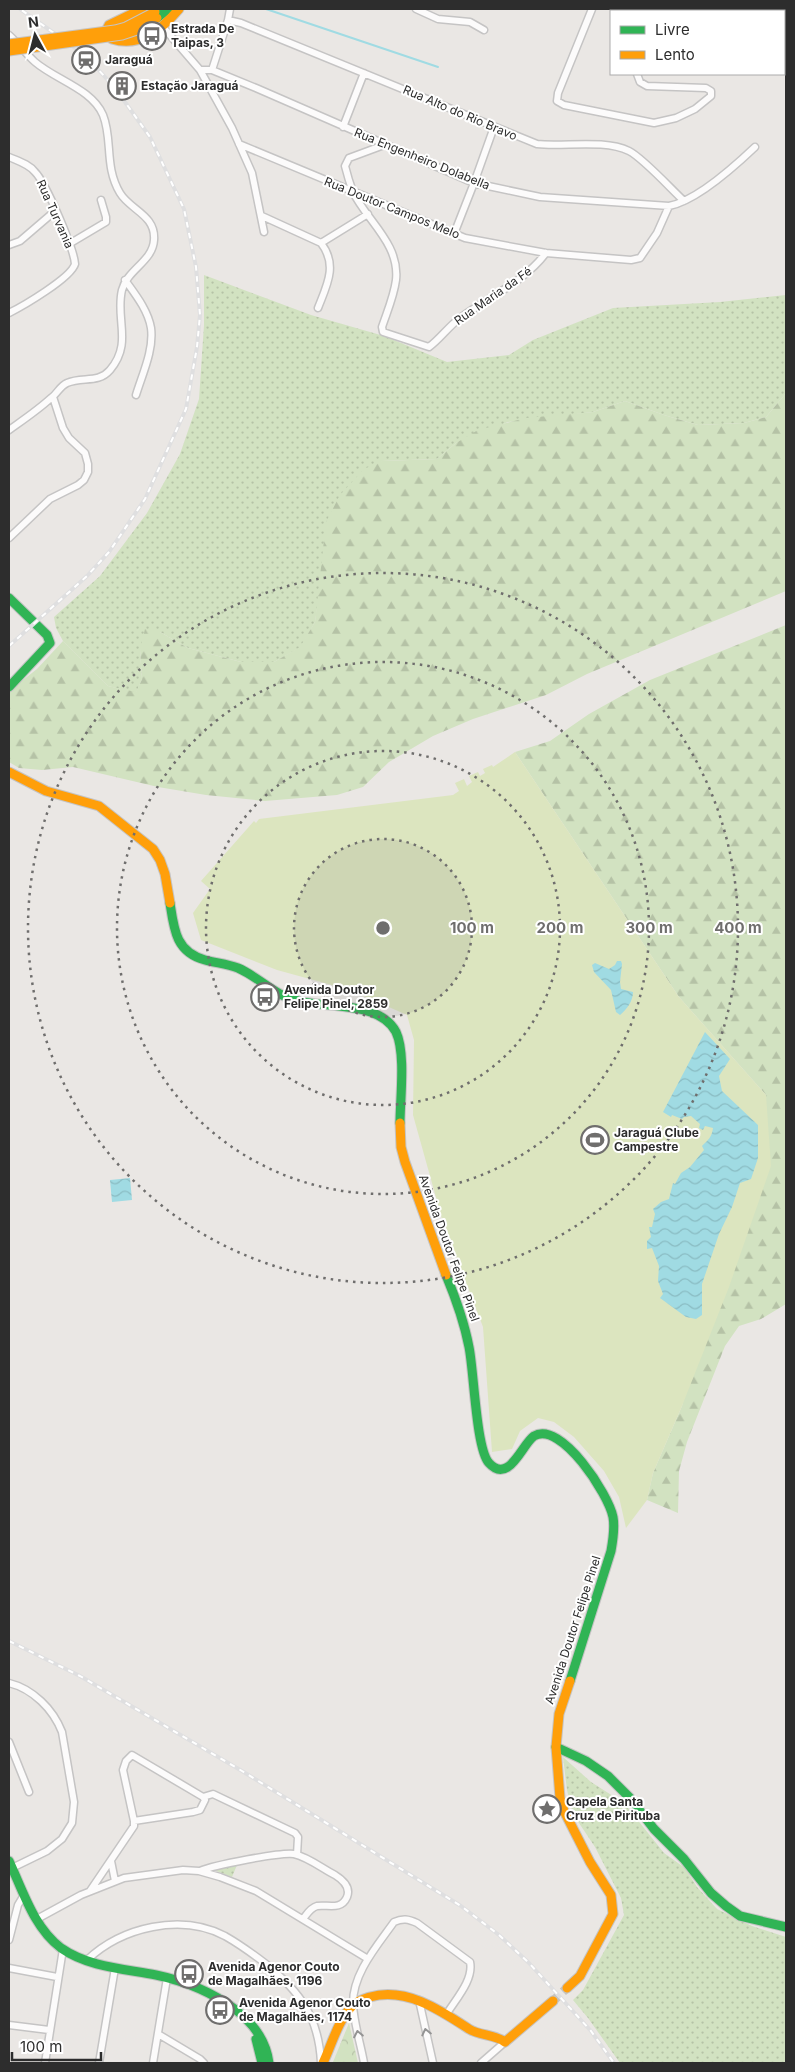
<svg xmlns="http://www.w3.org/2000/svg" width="795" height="2072" font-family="Inter,sans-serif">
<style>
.grass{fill:url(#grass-dots)}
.forest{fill:url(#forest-firs)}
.park{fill:url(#park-crowns)}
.pitch{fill:#dce5bf}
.water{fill:url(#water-waves)}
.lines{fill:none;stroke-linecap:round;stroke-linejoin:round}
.stream{stroke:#a0dbe3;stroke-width:2}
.secondary-tunnel{stroke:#c4c2bf;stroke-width:9;stroke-dasharray:9 4.5;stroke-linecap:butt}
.street-casing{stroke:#c5c4c4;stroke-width:9}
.fast-casing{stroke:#c5c4c4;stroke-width:11}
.slow-casing{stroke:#c5c4c4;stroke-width:11}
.street{stroke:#fcfbfb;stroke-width:6}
.fast{stroke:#30b455;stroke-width:9}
.slow{stroke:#ff9f0a;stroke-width:9}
.rail-casing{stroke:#dfdfe0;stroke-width:4}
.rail{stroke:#fff;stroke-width:2;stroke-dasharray:5.5;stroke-linecap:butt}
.slow-bridge-casing{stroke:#c5c4c4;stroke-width:11;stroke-linecap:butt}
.slow-bridge{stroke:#ff9f0a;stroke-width:9}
.oneway{stroke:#949494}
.ring{fill:none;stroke:#6f6e6d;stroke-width:2.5;stroke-dasharray:2.5 5}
.labels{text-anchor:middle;stroke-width:4;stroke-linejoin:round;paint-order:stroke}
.poi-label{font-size:12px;font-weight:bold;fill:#2d2d2d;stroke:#fff;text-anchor:start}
.street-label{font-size:12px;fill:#2d2d2d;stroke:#fff}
.centre{fill:#6f6e6d;stroke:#fff;stroke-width:2.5}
.ring-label{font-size:15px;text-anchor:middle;font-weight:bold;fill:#6f6e6d;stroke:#fff;stroke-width:4;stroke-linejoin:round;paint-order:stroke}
</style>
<defs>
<pattern id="grass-dots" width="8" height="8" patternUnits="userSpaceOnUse" patternTransform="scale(1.25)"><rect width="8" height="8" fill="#d2e2c1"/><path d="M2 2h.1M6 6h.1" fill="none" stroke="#b5c2a6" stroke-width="1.8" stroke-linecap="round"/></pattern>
<pattern id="forest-firs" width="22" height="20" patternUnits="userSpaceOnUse" patternTransform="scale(1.25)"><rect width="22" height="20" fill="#d2e2c1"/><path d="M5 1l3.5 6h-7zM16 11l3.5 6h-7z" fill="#b5c2a6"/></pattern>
<pattern id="park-crowns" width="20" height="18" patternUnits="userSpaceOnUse" patternTransform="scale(1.25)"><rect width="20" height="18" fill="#d2e2c1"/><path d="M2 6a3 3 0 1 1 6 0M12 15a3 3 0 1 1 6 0" fill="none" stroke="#b5c2a6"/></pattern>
<pattern id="water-waves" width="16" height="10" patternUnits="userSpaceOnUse" patternTransform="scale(1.25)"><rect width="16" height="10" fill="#a0dbe3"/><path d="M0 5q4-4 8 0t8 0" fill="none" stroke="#8abcc3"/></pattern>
</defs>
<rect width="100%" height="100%" fill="#eae7e4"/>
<!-- grass -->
<path class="grass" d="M204,275L311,315L384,336L447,362L509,355L533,340L613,308L720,302L786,295V393L766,417L744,423L698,425L664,415L625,401L593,412L508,422L456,443L437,459L382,461L320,588L315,622L301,647L274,662H241L188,648L160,632L140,650L142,679L136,693L108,686L63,641L56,628L54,617L100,576L147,513L180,454L199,399L204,325Z
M563,1757L591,1782L624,1803L664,1853L685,1868L697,1887L717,1909L752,1926L786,1937V2063H620L588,2018L573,2000L583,1990L624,1915L621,1898L595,1847L573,1814L567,1790Z
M237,1865L232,1877L214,1870Z"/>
<!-- forest -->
<path class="forest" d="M786,393V591L587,674L546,695L473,719L433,736L389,762L363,787L337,795L265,801L206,795L158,787L73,767L42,770L19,768L9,762V691L37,669L63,641L108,686L136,692L142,679L140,650L145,629L160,632L188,648L241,662H274L300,647L315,622L326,522L340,495L364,469L382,461L437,459L456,443L478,430L526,418L593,412L625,401L664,415L698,425L744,423L766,417Z
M786,625V1304L761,1319L739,1326L725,1346L687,1442L679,1471L678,1513L647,1500L653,1473L682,1406L766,1095L679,997L515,752L550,741L589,714L650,680Z"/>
<!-- park -->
<path class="park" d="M349,2023L358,2063H332L333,2062Z"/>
<!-- pitch -->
<path class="pitch" d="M515,752L679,997L766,1095L771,1166L729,1287L682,1406L653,1473L647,1500L626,1528L619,1497L604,1471L574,1437L554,1422L538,1418L520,1431L512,1449L492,1452L483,1327L442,1219L413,1115L414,1040L407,1015L350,990L277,970L201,940L193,913L210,889L201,881L254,821L256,823L259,819L453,795L459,791L455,783L464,779L467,786L472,782L469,776L478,772L480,776L485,773L483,769L492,765L493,767Z"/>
<!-- water -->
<path class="water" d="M617,961H621L622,964L620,982L621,989L633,992C633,1001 627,1009 620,1015L616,1012L611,990L594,972L592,965L595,963L609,969L615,965Z
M705,1032L730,1059L719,1076L722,1091L758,1125V1158L751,1179L740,1183L732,1207L719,1234L702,1284V1315L696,1319L686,1317L660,1298L663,1294L658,1281L659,1266L652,1248L647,1249V1241L651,1237L649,1227H652L655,1214L653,1209L661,1202L669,1199L673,1183L675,1184L681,1173L690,1167L704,1150L702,1146C708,1140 712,1137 713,1128L705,1126L703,1130L699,1128L700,1124L691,1116L684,1117L682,1119L672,1115L671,1117L663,1112Z
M130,1178L132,1200L112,1202L110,1180Z"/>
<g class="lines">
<!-- stream -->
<path class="stream" d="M266,9L438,67"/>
<!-- secondary-tunnel -->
<path class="secondary-tunnel" d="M553,2001L567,1988"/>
<defs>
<path id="street" d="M416,9L438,19L470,22L484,30
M592,9L558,93L557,101L564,105L654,123L676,118L695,109L711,96V91L706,88L647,86L640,82L637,74
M636,9V11
M228,20L241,23L537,144C564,147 604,139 629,151C643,158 671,189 684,201
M163,27L200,70L232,128L252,173L264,232
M784,31L786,26
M9,35C18,43 26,54 35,62C56,80 92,89 103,115C113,140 104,166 120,193C130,210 156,215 154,240C153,261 127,270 122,290C115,319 133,343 110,370C98,384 82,376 67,383C60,386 57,394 51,398C38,410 23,420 9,430
M200,70H212L256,88L474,183L540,197L669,206C696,201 735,166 755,147
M212,70L228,20L230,9
M343,127L364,73
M239,144L465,238L546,253L631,260L640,258L657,233L669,206
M384,145L349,158L345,166C347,174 350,184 353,192C367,221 400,244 396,280C394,296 387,312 382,327L383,332L429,347C440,339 448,327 460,318C490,296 523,283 546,253
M9,157C18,161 29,164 35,172C46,183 74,249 75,264C71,278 23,306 9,313
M262,216L321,243C338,265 327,285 318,308
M454,234L474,183L494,127
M321,243L368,214
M69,244L106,222V217L101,200
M9,245L20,241L55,211
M125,280C135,294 148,310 151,328C154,350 142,375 136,395
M9,538L50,499L78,485L84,480L88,472V464L85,453L69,438L63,428L53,397
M9,1683C33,1689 53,1709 62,1732L74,1802L72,1823L62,1839L47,1851L12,1868
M9,1742L29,1792
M203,1797L213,1794L295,1833L298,1837L297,1855
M111,1861L115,1881
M200,1871C214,1865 281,1852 294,1854C308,1857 323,1869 335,1875C343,1880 351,1887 347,1897C341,1911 327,1904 317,1906C310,1908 307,1914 303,1919
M90,1891L134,1826V1821L123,1770L126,1761L132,1755L203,1797L205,1800L200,1810L193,1812L134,1821
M37,1919L81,1895L124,1878L183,1870L199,1871L220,1877L256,1891L368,1959
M9,1940L18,1905L24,1895
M87,1960C122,1927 181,1913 225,1936C239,1944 253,1954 266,1964C300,1992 319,2017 321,2063
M9,1968L57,1977
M419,2000L433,2063
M9,2025L49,2030
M158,2034L200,2059L204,2063
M45,2063L63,1949
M99,2063L115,1968
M153,2063L167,1978
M364,2063C361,2045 354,2024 353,2005C352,1974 377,1946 394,1922C403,1918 408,1919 417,1923L470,1962C474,1980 455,2000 446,2015
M481,2063L505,2042"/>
<path id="fast" d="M157,18L168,9
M9,598L47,635L50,643L9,687
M170,903C174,930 176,952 205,960C216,963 227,964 238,968C259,977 275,996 298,1001C326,1008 380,1001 396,1032C406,1053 400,1100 400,1123
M446,1275C456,1299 464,1321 469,1347C474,1371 476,1449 489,1463C509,1485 522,1444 534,1436C561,1420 609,1495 613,1517C615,1528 613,1540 611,1551L570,1681
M556,1747L586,1761L608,1776L630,1798L654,1829L684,1859L711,1893L726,1906L740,1916L786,1927
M9,1861C23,1891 34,1928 61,1948C88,1967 125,1969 156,1975C185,1981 212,1992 236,2010C254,2024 266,2040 269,2063
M256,2039L262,2063"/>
<path id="slow" d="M142,9L109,25L107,29L112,39C140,48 162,29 179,9
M9,772L46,791L99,806L153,849L160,860L165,874L170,903
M400,1123L401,1147L405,1162L446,1275
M567,1988L580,1976L613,1914L611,1895L590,1862L564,1811L560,1798L556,1747L559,1714L570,1681
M323,2063C332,2044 338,2020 353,2005C357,2001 364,1999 370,1997C406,1987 440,2010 469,2029C480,2036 494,2034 505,2042L553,2001"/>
</defs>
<!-- street casing -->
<use href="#street" class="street-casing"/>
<!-- fast casing -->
<use href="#fast" class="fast-casing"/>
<!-- slow casing -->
<use href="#slow" class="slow-casing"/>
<!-- street -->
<use href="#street" class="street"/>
<!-- fast -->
<use href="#fast" class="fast"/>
<!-- slow -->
<use href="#slow" class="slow"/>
<defs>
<path id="rail" d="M9,646L87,576L109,552L145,499L186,409L197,347L200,315L196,267L184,209L150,137L115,88L85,55L20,9
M9,1641L80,1676L242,1771L461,1906L499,1935L529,1963L591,2031L614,2063"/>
</defs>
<!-- rail casing -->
<use href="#rail" class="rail-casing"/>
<!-- rail -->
<use href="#rail" class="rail"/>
<defs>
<path id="slow-bridge" d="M9,44L115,30L126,27L155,12
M9,51L122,35L137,30L157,18"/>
</defs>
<!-- slow-bridge casing -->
<use href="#slow-bridge" class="slow-bridge-casing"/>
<!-- slow-bridge -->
<use href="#slow-bridge" class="slow-bridge"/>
</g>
<!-- one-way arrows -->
<defs><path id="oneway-chevron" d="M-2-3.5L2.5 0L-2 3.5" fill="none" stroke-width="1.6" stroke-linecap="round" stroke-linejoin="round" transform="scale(1.25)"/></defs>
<g class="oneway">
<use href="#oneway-chevron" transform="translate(426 2032) rotate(-103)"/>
<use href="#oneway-chevron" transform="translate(358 2034) rotate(-101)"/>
</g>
<!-- distance rings -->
<circle cx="383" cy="928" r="89" fill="#6f6e6d" fill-opacity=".12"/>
<g class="ring">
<circle cx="383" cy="928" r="89"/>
<circle cx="383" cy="928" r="177"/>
<circle cx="383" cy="928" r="266"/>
<circle cx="383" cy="928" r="355"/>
</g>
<!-- icons -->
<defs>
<symbol id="bus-ring" viewBox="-11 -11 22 22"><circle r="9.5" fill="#fff" stroke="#6f6e6d" stroke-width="1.5"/><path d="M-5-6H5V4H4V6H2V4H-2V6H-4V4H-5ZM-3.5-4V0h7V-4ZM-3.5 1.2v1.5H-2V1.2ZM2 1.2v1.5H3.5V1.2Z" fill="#6f6e6d"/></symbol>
<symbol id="station-ring" viewBox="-11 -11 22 22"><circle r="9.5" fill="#fff" stroke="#6f6e6d" stroke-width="1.5"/><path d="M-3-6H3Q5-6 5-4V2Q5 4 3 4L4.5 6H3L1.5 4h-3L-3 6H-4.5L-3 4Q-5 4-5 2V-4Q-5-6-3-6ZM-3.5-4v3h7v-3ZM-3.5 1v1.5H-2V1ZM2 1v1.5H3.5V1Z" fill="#6f6e6d"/></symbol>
<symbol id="building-ring" viewBox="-11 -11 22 22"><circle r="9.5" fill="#fff" stroke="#6f6e6d" stroke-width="1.5"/><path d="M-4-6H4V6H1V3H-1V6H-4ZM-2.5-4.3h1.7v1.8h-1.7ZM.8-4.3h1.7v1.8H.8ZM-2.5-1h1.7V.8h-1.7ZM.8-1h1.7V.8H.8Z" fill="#6f6e6d"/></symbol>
<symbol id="stadium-ring" viewBox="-11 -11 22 22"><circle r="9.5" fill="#fff" stroke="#6f6e6d" stroke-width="1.5"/><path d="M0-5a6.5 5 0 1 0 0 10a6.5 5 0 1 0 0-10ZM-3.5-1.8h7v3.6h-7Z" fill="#6f6e6d"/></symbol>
<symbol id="sight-ring" viewBox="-11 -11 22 22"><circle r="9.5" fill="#fff" stroke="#6f6e6d" stroke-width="1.5"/><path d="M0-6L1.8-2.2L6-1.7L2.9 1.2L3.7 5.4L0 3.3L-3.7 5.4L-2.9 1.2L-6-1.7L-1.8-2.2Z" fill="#6f6e6d"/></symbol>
</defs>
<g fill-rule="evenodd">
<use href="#bus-ring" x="136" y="20" width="32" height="32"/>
<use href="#station-ring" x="70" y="44" width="32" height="32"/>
<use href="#building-ring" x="106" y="70" width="32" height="32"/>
<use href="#bus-ring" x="249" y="981" width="32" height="32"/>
<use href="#stadium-ring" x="579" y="1124" width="32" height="32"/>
<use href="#sight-ring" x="531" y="1793" width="32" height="32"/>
<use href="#bus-ring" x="173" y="1958" width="32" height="32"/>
<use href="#bus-ring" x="204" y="1994" width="32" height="32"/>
</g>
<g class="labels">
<!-- poi labels -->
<g class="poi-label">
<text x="171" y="33">Estrada De<tspan x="171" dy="14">Taipas, 3</tspan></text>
<text x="105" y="64">Jaraguá</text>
<text x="141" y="90">Estação Jaraguá</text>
<text x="284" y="994">Avenida Doutor<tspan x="284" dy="14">Felipe Pinel, 2859</tspan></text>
<text x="614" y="1137">Jaraguá Clube<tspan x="614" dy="14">Campestre</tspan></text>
<text x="566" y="1806">Capela Santa<tspan x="566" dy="14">Cruz de Pirituba</tspan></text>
<text x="208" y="1971">Avenida Agenor Couto<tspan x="208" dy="14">de Magalhães, 1196</tspan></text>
<text x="239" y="2007">Avenida Agenor Couto<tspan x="239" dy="14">de Magalhães, 1174</tspan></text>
</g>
<!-- street labels -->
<g class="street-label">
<text transform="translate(460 113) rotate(23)" y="4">Rua Alto do Rio Bravo</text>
<text transform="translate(422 159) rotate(22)" y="4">Rua Engenheiro Dolabella</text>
<text transform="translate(392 208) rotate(22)" y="4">Rua Doutor Campos Melo</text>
<text transform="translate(55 214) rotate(66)" y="4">Rua Turvania</text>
<text transform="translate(493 296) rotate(-35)" y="4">Rua Maria da Fé</text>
<text transform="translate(449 1248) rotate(70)" y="4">Avenida Doutor Felipe Pinel</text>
<text transform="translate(573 1630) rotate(-72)" y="4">Avenida Doutor Felipe Pinel</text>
</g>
</g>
<circle cx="383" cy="928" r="8" class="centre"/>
<g class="ring-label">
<text x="472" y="933">100 m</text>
<text x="560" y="933">200 m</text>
<text x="649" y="933">300 m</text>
<text x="738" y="933">400 m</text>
</g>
<!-- border -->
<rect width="795" height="2072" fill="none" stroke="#2d2d2d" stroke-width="20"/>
<!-- legend -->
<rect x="610" y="10" width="175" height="65" fill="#ffffff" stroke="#ababab"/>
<rect x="620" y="26" width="25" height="8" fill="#30b455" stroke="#ababab"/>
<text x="655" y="35" font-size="15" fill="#2d2d2d">Livre</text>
<rect x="620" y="51" width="25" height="8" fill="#ff9f0a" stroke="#ababab"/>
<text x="655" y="60" font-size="15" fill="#2d2d2d">Lento</text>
<!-- north arrow -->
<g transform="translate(35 35) rotate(353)" stroke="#ffffff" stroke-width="4" paint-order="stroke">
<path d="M0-4L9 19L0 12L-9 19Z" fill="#2d2d2d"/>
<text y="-8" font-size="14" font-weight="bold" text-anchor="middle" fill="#2d2d2d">N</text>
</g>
<!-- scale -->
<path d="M12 2052v8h89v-8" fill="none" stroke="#2d2d2d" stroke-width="2.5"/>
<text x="20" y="2052" font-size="15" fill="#2d2d2d" stroke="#ffffff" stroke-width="4" paint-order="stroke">100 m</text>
</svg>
